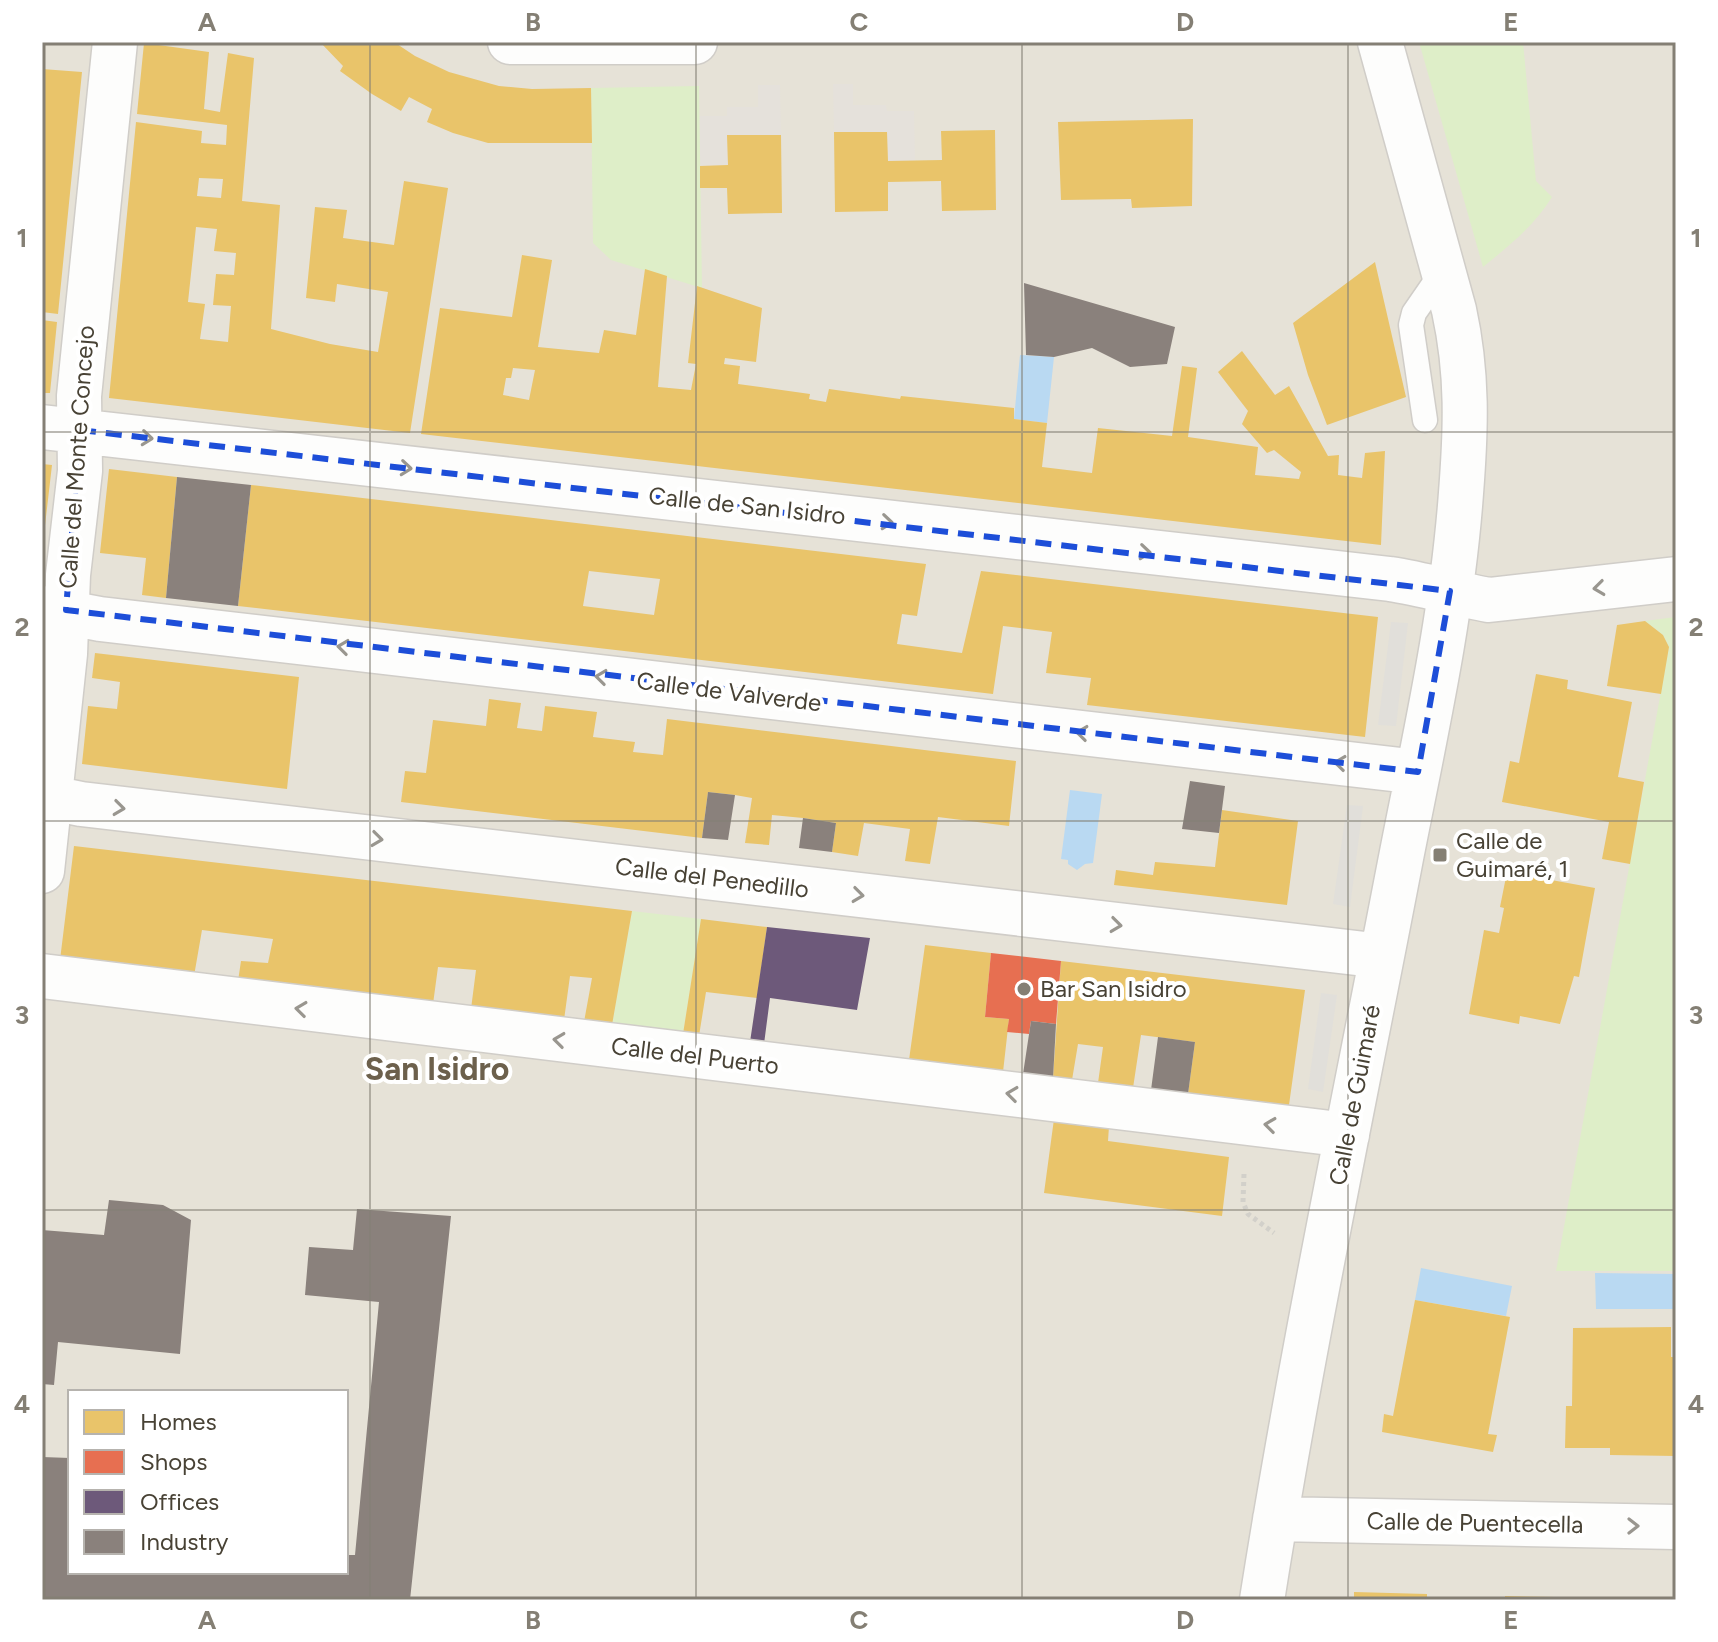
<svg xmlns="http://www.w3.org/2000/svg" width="1718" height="1642" font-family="Figtree,sans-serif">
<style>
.residential{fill:#e6e2d7;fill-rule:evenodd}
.industrial{fill:#e5e1db}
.green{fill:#deeec8}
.parking{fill:#e1dfda}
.water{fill:#b9d9f2}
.homes{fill:#e9c46a;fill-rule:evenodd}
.shops{fill:#e76f51}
.offices{fill:#6d597a}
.industry{fill:#8a817c}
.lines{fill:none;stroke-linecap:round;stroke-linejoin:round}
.lane-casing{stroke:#d0cdc8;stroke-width:27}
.street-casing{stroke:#d0cdc8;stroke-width:47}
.path{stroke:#d2d0ca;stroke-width:5;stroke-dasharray:4 4;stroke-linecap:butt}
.lane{stroke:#fdfdfc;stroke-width:24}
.street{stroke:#fdfdfc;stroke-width:44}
.oneway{stroke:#99968f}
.marked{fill:none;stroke:#1d4ed8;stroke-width:6;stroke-dasharray:16 10;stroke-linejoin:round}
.grid{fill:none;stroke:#847f74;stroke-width:2;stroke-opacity:0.55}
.poi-dot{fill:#847f74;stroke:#fff;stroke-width:3}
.labels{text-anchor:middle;stroke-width:8;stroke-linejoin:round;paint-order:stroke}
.street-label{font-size:24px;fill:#484235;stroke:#fff}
.poi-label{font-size:24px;fill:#484235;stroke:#fff;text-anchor:start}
.district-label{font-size:32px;font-weight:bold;fill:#6c604c;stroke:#fff}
.neatline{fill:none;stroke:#847f74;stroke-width:3}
.grid-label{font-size:26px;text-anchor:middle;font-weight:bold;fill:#847f74}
</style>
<rect width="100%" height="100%" fill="#f2f0ea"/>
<!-- residential -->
<path class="residential" d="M42,42H1676V1600H42ZM70,1392H346V1572H70Z"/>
<!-- industrial -->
<path class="industrial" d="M833,84H853V105H886L887,111H914L915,161H888L887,132H834Z
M758,85H780L781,135H727L728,165L700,166L699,116H727V107H758Z"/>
<!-- green -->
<path class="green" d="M1419,42H1523L1536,181L1552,197C1534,226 1509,246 1483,267Z
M699,86L702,288L611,260L593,243L591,88Z
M1676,617V1271H1556L1669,647L1663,635L1645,621Z
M632,911L701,919L683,1034L612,1025Z"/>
<!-- parking -->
<path class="parking" d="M1391,622L1408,623L1396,726L1378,725Z
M1347,805L1363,806L1350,907L1333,904Z
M1321,993L1337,995L1323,1092L1308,1089Z"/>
<!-- water -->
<path class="water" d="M1020,355L1054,357L1047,423L1014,419Z
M1070,790L1102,794L1093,863L1085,864L1077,870L1068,864V860L1061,859Z
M1421,1268L1512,1286L1506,1316L1415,1300Z
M1595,1273L1676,1274V1309H1596Z"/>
<!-- homes -->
<path class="homes" d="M320,42H394L415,56L449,72L499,86L532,89L591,88L592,143H488L453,133L427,122L432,109L409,97L401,111L372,94L340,71L343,66Z
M144,43L209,52L204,109L220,112L228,53L254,58L242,201L280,205L271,329L330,344L378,352L388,292L337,284L335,302L306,298L315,207L347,210L343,238L394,245L404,181L448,188L410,433L109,398L136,122L202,131L201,143L226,145L227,125L137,114ZM199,178L223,179L221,198L197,196ZM196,227L217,229L214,251L236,253L234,275L216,274L213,305L231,306L228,342L200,339L205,304L188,302Z
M42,69L82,72L58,314L42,312Z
M1193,119L1192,206L1132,208L1131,199L1061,200L1058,122Z
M995,130L996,210L942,211L941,181L888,182V211L835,212L834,132H887L888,161L942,160L941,131Z
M727,135H781L782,213L728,214L727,188H700V166L728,165Z
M522,255L552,260L538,347L599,353L604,330L636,335L645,269L667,276L658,387L691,390L696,364L688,363L697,286L762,308L756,362L725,358L724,364L740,366L738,384L810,394L809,399L826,402L829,389L900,399L901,396L1014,408V419L1047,423L1042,467L1092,473L1098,428L1172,436L1182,366L1197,368L1188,437L1258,447L1255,475L1299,479L1301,472L1274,450L1267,453L1242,424L1248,411L1218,372L1242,351L1275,395L1289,386L1328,456L1339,455L1338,475L1362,478L1365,453L1385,451L1381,545L421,434L440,308L512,317ZM513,368L535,370L529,400L503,395L506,378H511Z
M1375,262L1406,397L1327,425L1308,375L1293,323Z
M42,320L57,322L50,393H42Z
M42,464L52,465L44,534H42Z
M109,469L177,477L166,598L142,595L146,558L100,553Z
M251,485L926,564L917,616L902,614L897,644L962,653L981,571L1378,617L1365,737L1087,705L1091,678L1046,673L1052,632L1003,626L993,694L238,606ZM589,571L660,579L654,615L583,606Z
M1645,621L1663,635L1669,647L1661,694L1607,686L1617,625Z
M95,653L299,677L287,789L82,764L88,706L117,709L120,682L92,678Z
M1536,674L1568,680L1567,689L1632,702L1618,777L1644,782L1630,864L1602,859L1609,822L1502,802L1510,761L1519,763Z
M489,699L521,703L517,728L542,731L545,706L597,712L593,737L635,742L633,752L663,755L667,719L1016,761L1009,826L938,817L930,864L905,861L910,829L864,823L858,856L832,852L836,823L803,818L772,815L769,845L745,843L752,798L735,795L708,792L702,838L401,802L405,771L426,773L433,720L486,726Z
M1222,810L1298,821L1287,905L1114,885L1116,870L1153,875L1155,862L1215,867Z
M74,846L632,911L612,1025L584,1022L592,978L570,976L564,1020L471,1009L476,970L438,967L433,1004L238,981L241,961L268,963L273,939L202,930L194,976L60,960Z
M1507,872L1595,888L1579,977L1574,976L1560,1024L1520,1016L1519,1024L1469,1014L1484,930L1499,933L1504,908L1500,907Z
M701,919L767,927L757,998L706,992L699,1036L683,1034Z
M925,945L991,953L985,1017L1009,1019L1003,1072L909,1060Z
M1061,961L1305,990L1289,1105L1188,1094L1195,1042L1141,1035L1133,1088L1098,1083L1103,1047L1078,1044L1072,1080L1053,1078Z
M1054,1119L1109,1126L1108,1141L1229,1157L1222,1216L1044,1193Z
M1415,1300L1510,1317L1488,1434L1497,1435L1493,1452L1382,1432L1384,1414L1393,1416Z
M1671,1327V1357H1676V1456L1610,1455V1448H1565L1566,1406H1572L1573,1328Z
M1354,1592L1427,1594V1600H1354Z
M1505,1596L1555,1597V1600H1505Z"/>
<!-- shops -->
<path class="shops" d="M991,953L1061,961L1056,1024L1031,1021L1029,1034L1007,1032L1009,1019L985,1017Z"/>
<!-- offices -->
<path class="offices" d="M767,927L870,938L857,1010L770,998L764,1044L750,1042Z"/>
<!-- industry -->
<path class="industry" d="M1024,283L1175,327L1167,364L1130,367L1092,348L1054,357L1026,355Z
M177,477L251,485L238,606L166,598Z
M1190,781L1225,786L1219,833L1182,829Z
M708,792L735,795L728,840L702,838Z
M803,818L836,823L832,852L799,848Z
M1031,1021L1056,1024L1053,1078L1023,1074Z
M1158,1037L1195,1042L1188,1094L1151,1090Z
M109,1200L163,1205L191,1220L180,1354L58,1342L54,1385L42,1384V1230L104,1235Z
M357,1209L451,1216L410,1600H42V1457L70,1458V1572H346V1555H355L379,1302L305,1295L309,1247L353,1250Z"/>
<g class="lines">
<defs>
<path id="lane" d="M1425,420L1411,325L1414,313L1443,271"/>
<path id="street" d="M510,42H695
M42,427L1390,579C1424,584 1455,594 1489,600L1676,579
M42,608L100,619L1418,772
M42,796L81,804L1382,956
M42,871L65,654L68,575L80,471L79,396L115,42
M42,976L1347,1135
M1275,1519L1676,1527
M1262,1600C1301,1353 1353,1108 1400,863C1424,740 1452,618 1461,493C1466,429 1468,374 1454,310L1380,42"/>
</defs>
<!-- lane casing -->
<use href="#lane" class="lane-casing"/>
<!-- street casing -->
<use href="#street" class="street-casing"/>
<!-- path -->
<path class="path" d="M1244,1174L1243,1202L1248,1214L1274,1233"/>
<!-- lane -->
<use href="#lane" class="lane"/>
<!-- street -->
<use href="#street" class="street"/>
</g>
<!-- one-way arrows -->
<defs><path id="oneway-chevron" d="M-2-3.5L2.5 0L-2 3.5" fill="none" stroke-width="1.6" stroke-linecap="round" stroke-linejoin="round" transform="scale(2)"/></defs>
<g class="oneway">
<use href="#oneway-chevron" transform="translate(147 438) rotate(6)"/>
<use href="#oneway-chevron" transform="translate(406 468) rotate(6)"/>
<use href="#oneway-chevron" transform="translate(887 522) rotate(6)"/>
<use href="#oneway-chevron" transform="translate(1145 552) rotate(6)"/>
<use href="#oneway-chevron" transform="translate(1599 588) rotate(173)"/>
<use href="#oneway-chevron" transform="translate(343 647) rotate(-173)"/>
<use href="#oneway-chevron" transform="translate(601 677) rotate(-173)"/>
<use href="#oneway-chevron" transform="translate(1082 733) rotate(-173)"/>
<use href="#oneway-chevron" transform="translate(1340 763) rotate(-173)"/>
<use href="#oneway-chevron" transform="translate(119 808) rotate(7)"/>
<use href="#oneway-chevron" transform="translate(377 839) rotate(7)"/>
<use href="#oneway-chevron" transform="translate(858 895) rotate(7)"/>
<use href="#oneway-chevron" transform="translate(1116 925) rotate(7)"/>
<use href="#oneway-chevron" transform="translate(301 1009) rotate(-173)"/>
<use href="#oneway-chevron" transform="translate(559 1040) rotate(-173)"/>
<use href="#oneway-chevron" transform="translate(1012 1094) rotate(-173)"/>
<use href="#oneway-chevron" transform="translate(1270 1125) rotate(-173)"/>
<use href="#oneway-chevron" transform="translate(1633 1526)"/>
</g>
<!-- marked area -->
<path class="marked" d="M80,430L1450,591L1418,772L66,610Z"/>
<!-- grid -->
<path class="grid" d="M370,42V1600M696,42V1600M1022,42V1600M1348,42V1600M42,432H1676M42,821H1676M42,1210H1676"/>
<!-- markers -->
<g class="poi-dot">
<rect x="1432" y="847" width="16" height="16" rx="4"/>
<circle cx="1024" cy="989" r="8"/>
</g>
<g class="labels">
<!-- street labels -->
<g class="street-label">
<text transform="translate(77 457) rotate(-86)" y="8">Calle del Monte Concejo</text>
<text transform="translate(747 506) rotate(6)" y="8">Calle de San Isidro</text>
<text transform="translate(729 692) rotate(7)" y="8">Calle de Valverde</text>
<text transform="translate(712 878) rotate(7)" y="8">Calle del Penedillo</text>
<text transform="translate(695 1056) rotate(7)" y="8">Calle del Puerto</text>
<text transform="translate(1355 1095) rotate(-79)" y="8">Calle de Guimaré</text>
<text transform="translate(1475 1523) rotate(1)" y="8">Calle de Puentecella</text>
</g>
<!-- poi labels -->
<g class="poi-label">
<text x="1456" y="849">Calle de<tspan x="1456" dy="28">Guimaré, 1</tspan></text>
<text x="1040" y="997">Bar San Isidro</text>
</g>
<!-- district labels -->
<g class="district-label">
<text x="437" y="1080">San Isidro</text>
</g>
</g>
<!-- border -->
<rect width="1718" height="1642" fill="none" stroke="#ffffff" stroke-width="88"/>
<!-- legend -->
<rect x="68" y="1390" width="280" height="184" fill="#ffffff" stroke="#b6b3ae" stroke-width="2"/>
<rect x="84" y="1410" width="40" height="24" fill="#e9c46a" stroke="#b6b3ae" stroke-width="2"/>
<text x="140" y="1430" font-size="24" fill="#484235">Homes</text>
<rect x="84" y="1450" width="40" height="24" fill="#e76f51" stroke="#b6b3ae" stroke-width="2"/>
<text x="140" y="1470" font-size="24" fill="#484235">Shops</text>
<rect x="84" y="1490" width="40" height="24" fill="#6d597a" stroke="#b6b3ae" stroke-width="2"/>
<text x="140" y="1510" font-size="24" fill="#484235">Offices</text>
<rect x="84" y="1530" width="40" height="24" fill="#8a817c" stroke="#b6b3ae" stroke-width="2"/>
<text x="140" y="1550" font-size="24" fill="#484235">Industry</text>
<rect x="44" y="44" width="1630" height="1554" class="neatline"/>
<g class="grid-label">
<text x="207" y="31">A</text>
<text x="533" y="31">B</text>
<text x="859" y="31">C</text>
<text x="1185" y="31">D</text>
<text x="1511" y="31">E</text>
<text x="22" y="247">1</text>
<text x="1696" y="247">1</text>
<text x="22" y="636">2</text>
<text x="1696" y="636">2</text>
<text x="22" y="1024">3</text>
<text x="1696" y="1024">3</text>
<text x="22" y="1413">4</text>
<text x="1696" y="1413">4</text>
<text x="207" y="1629">A</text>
<text x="533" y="1629">B</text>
<text x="859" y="1629">C</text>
<text x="1185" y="1629">D</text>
<text x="1511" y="1629">E</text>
</g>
</svg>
